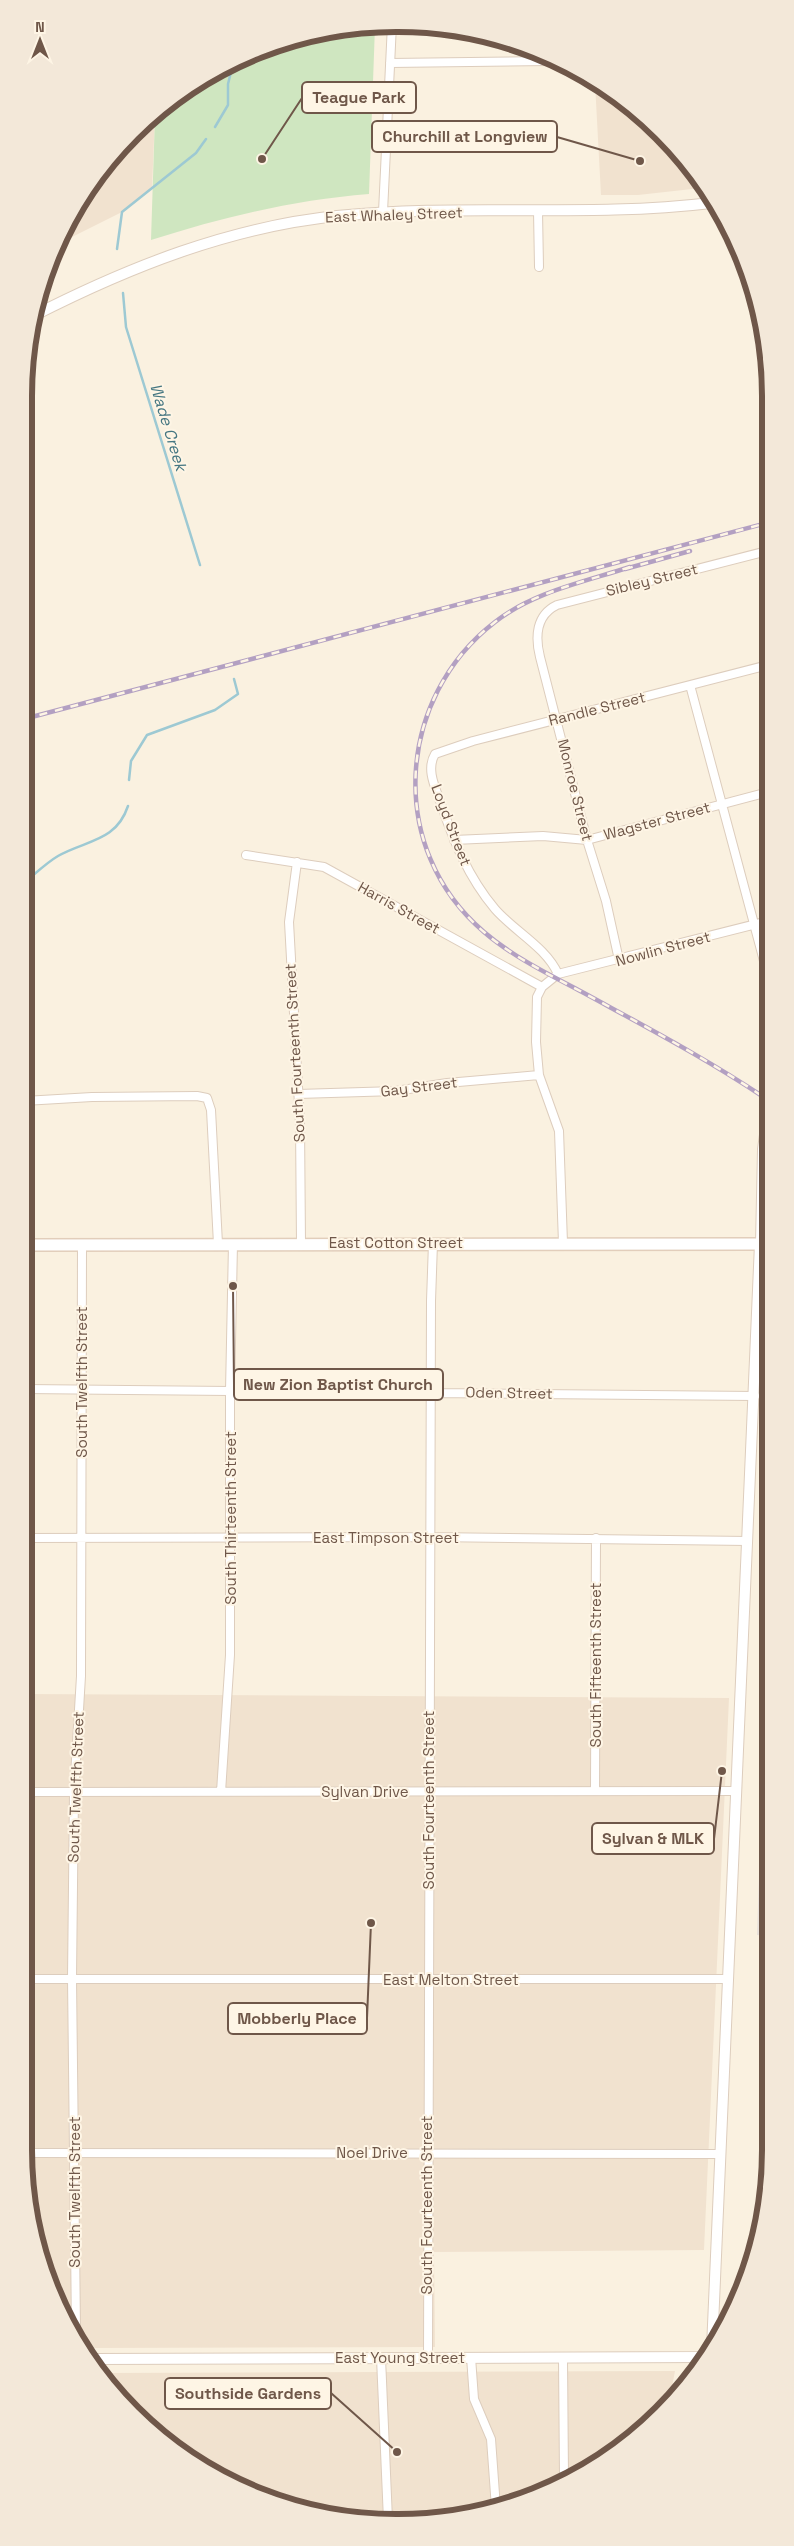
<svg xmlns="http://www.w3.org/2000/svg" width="794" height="2546" font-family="'Space Grotesk',sans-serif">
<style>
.residential{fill:#f1e2cf}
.industrial{fill:#e9e2db}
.green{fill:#cfe6c0}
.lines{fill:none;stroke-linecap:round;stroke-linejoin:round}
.stream{stroke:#9dc9d3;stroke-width:2.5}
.minor-casing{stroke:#ddcdbd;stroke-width:10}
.tertiary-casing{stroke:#ddcdbd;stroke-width:12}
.secondary-casing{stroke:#e2cebb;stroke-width:14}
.minor{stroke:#fff;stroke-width:8}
.tertiary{stroke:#fff;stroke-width:10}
.secondary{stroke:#fff;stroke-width:11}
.rail-casing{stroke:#b3a0c2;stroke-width:4.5}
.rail{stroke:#fef5e5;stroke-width:2.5;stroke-dasharray:8;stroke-linecap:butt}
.labels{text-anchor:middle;stroke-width:4;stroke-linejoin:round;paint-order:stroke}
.street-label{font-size:15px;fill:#6f5749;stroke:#fef5e5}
.water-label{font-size:16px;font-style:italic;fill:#457681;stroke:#fef5e5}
.rim{fill:none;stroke:#6f5749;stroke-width:6}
.leader{fill:none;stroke:#6f5749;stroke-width:2}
.callout-dot{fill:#6f5749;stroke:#fef5e5;stroke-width:2}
.callout{fill:#fef5e5;stroke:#6f5749;stroke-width:2}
.callout-label{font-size:16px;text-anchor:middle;font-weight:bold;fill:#6f5749}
</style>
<rect width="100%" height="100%" fill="#faf1e0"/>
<!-- residential -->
<path class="residential" d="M595,83L661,133L701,188L638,195H601Z
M155,115L152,188L122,212L58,244L87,189L133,133Z
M24,1694L729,1698L704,2250L434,2252L435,2347L87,2348L52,2292L31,2222L24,2149Z
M675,2371L669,2403L661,2413L605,2459L493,2510L421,2521L349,2519L232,2484L170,2445L117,2395L103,2373Z"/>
<!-- industrial -->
<path class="industrial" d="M769,1581L770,1936L757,1935Z"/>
<!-- green -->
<path class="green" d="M375,26L369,194C294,200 223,217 151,240L155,115L190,86L254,52L324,31Z"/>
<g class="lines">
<!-- stream -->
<path class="stream" d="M215,127L228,105V84L233,64
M117,249L122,212L196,153L206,139
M123,293L126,327L200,565
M129,780L131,761L147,735L215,710L238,694L234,679
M24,883C35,874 46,863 58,856C86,840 116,842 128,806"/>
<defs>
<path id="minor" d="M390,63L549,61
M538,211L539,267
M383,212L392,24
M690,685L768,976
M454,840L543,836L587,840L768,792
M246,855L324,867L542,987
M297,862L289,922L300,1123L301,1244
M619,960L606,901L587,840L540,657C535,637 536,615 557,605L767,551
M558,974C546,947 514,931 495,909C468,877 453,840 440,801C435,787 426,769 435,754L473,741L768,665
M298,1094L396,1091L447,1083L539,1075
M24,1101L92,1097L197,1096L207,1098L211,1110L218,1244
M563,1243L559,1131L539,1075L536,1042L537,997L542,987L558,974L768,921
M760,1244L762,1149L768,1106
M24,1389L755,1396
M24,1538L430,1537L748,1541
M595,1791L596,1538
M24,1792L735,1791
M221,1792L230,1655V1391L233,1244
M24,1979H729
M24,2153L721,2154
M76,2330L72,1978L74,1793L81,1676L82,1245
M471,2357L474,2399L491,2439L496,2508
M381,2358L388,2520
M428,2358L431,1301L433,1243
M563,2358L564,2478"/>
<path id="tertiary" d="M33,316C129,267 230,227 337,216C461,203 587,218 711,203
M712,2348L760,1244
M94,2359L707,2357"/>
<path id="secondary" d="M24,1245L769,1244"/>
</defs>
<!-- minor casing -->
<use href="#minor" class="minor-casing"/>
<!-- tertiary casing -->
<use href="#tertiary" class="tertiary-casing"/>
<!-- secondary casing -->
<use href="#secondary" class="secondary-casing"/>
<!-- minor -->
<use href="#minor" class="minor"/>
<!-- tertiary -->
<use href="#tertiary" class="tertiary"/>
<!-- secondary -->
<use href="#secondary" class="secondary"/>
<defs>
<path id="rail" d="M630,567C584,582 533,592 495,622C396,698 386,849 484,932C513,957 550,975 584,993C646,1027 709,1060 768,1100
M625,569L690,551
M24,719L767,523"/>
</defs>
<!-- rail casing -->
<use href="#rail" class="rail-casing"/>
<!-- rail -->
<use href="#rail" class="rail"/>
</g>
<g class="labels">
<!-- street labels -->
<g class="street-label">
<text transform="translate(394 215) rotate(-2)" y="5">East Whaley Street</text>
<text transform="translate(652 580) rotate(-14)" y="5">Sibley Street</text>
<text transform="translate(597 709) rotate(-14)" y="5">Randle Street</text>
<text transform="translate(575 790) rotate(76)" y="5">Monroe Street</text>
<text transform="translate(657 821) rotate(-15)" y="5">Wagster Street</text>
<text transform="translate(451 825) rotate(69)" y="5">Loyd Street</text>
<text transform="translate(399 908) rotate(29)" y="5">Harris Street</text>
<text transform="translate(663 949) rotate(-15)" y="5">Nowlin Street</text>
<text transform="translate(295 1053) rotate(-93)" y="5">South Fourteenth Street</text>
<text transform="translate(419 1087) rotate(-7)" y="5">Gay Street</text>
<text x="396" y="1248">East Cotton Street</text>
<text transform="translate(82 1382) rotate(-90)" y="5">South Twelfth Street</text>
<text transform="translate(509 1393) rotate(1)" y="5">Oden Street</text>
<text transform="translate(231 1518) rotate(-90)" y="5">South Thirteenth Street</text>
<text x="386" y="1543">East Timpson Street</text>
<text transform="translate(596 1665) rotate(-90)" y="5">South Fifteenth Street</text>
<text transform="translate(76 1787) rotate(-88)" y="5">South Twelfth Street</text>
<text x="365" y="1797">Sylvan Drive</text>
<text transform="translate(429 1800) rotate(-90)" y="5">South Fourteenth Street</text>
<text x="451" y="1985">East Melton Street</text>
<text x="372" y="2158">Noel Drive</text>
<text transform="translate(75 2192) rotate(-90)" y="5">South Twelfth Street</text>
<text transform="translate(427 2205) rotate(-90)" y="5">South Fourteenth Street</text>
<text x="400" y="2363">East Young Street</text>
</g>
<!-- water labels -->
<g class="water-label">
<text transform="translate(169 427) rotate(73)" y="6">Wade Creek</text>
</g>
</g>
<!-- crop -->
<path d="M0 0H794V2546H0ZM396 32H398A364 364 0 0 1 762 396V2150A364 364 0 0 1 398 2514H396A364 364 0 0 1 32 2150V396A364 364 0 0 1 396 32Z" fill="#f3e8d9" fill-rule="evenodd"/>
<path class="rim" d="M396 32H398A364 364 0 0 1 762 396V2150A364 364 0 0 1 398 2514H396A364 364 0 0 1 32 2150V396A364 364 0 0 1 396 32Z"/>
<!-- callouts -->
<path class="leader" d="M262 159L302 98M640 161L557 137M233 1286L234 1385M722 1771L714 1839M371 1923L367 2018M397 2452L331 2393"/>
<g class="callout-dot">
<circle cx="262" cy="159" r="5"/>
<circle cx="640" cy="161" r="5"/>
<circle cx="233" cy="1286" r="5"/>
<circle cx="722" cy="1771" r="5"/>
<circle cx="371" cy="1923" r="5"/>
<circle cx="397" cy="2452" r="5"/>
</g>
<g class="callout">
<rect x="302" y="82" width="114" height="31" rx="5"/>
<rect x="372" y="121" width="185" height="31" rx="5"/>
<rect x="234" y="1369" width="209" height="31" rx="5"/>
<rect x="592" y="1823" width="122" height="31" rx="5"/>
<rect x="228" y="2003" width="139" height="31" rx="5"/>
<rect x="165" y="2378" width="166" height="31" rx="5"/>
</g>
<g class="callout-label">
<text x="359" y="103">Teague Park</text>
<text x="465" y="142">Churchill at Longview</text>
<text x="338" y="1390">New Zion Baptist Church</text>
<text x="653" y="1844">Sylvan &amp; MLK</text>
<text x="297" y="2024">Mobberly Place</text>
<text x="248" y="2399">Southside Gardens</text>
</g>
<!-- north arrow -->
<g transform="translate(40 40)" stroke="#fef5e5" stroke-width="4" paint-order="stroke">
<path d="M0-4L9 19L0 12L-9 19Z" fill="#6f5749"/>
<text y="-8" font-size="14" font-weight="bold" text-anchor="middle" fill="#6f5749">N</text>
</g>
</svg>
